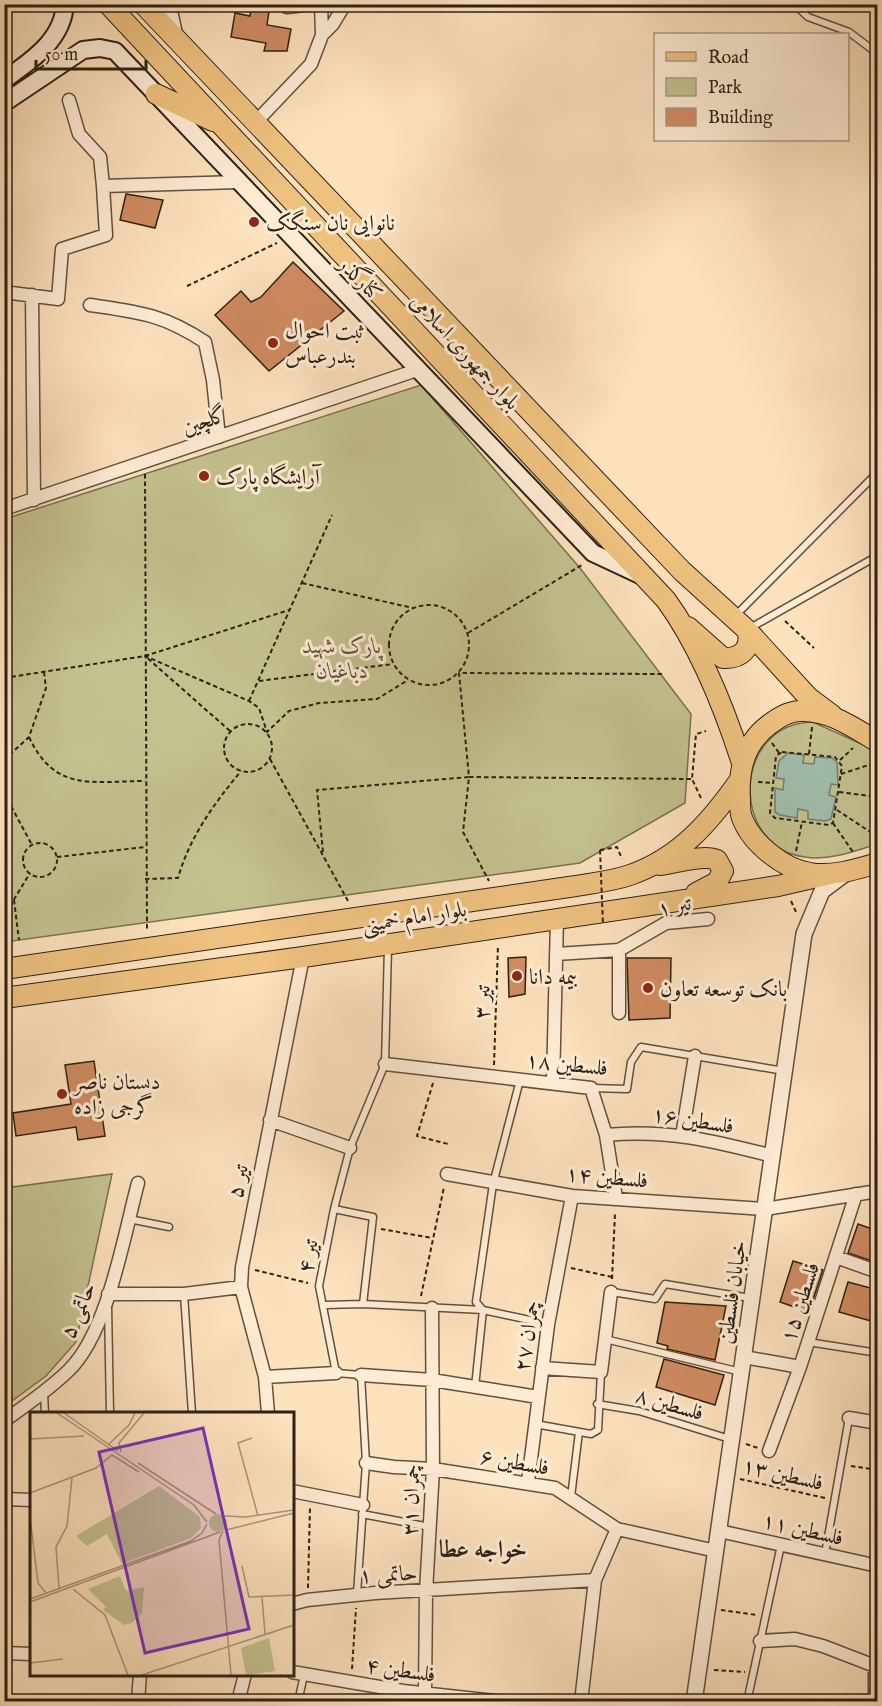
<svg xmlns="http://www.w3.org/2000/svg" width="882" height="1706" font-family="'IM FELL English',Amiri,serif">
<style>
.green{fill:#c3c28f;stroke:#787152;stroke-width:1.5}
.water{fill:#a0bead;stroke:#727f70;stroke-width:1.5}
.building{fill:#d08b61;stroke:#2d2014;stroke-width:1.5}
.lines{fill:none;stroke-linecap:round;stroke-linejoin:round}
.service-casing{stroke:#61503e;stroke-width:9}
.minor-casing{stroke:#61503e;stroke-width:15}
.tertiary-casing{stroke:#61503e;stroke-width:18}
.secondary-casing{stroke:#2d2014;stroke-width:20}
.primary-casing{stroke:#2d2014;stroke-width:22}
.path{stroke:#2d2014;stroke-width:2;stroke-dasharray:4.5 3;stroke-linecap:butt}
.service{stroke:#feecd5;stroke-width:6}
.minor{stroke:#feecd5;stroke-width:12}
.tertiary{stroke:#feecd5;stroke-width:15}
.secondary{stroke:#feecd5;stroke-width:16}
.primary{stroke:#eec17f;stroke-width:20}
.path-bridge{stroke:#2d2014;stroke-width:2;stroke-dasharray:4.5 3;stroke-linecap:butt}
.poi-dot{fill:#8f2418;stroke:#feecd5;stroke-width:2}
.labels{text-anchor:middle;stroke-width:6;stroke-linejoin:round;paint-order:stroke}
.poi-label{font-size:22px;fill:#2d2014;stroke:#feecd5;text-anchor:start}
.street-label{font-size:22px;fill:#2d2014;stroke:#feecd5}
.park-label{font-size:22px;font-style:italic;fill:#5a5139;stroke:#feecd5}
.neighbourhood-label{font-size:24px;font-weight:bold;fill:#2d2014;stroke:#feecd5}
.inset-road{fill:none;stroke:#aa947a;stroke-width:1.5}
.view{fill:#7b2cbf;fill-opacity:0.15;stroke:#7b2cbf;stroke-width:3}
.inset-edge{fill:none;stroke:#2d2014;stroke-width:3}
</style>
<rect width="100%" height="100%" fill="#fde2be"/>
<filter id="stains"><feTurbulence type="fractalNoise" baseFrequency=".00333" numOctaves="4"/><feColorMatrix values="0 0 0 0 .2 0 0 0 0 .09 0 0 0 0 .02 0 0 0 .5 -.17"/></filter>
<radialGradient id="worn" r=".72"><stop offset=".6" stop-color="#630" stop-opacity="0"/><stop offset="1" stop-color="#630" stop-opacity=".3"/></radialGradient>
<!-- green -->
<path class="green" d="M421,385L580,568L691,714L685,803L580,863L5,942V519Z
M813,722L877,751V844C855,851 829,861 805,857C729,848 732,723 813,722Z
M112,1174L76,1342L46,1376L5,1406V1188Z"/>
<!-- water -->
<path class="water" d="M788,753L804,755L803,763L814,764L815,757L832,758L837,762L838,785L831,784L829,795L836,797L831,819L825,821L808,819V811L798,809L797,818L780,815L775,812V788L783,790L784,779L776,778L779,761Z"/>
<!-- building -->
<path class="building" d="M251,4H270L267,25L291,29L287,51H264L266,43L231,37L235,13L250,16Z
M126,194L163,200L155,228L120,220Z
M293,262L344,311L269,371L215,315L241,291L251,302L261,297Z
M526,957L525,994L509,997L508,958Z
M627,958H671L670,1018L629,1020Z
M94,1061L105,1136L78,1140L76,1127L16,1136L13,1113L71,1104L65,1065Z
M858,1224L878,1231V1263L848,1253Z
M793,1261L823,1270L809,1312L780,1302Z
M848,1282L878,1290V1323L839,1312Z
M665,1302L726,1306L715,1360L667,1349L668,1346L657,1343Z
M664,1359L724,1375L715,1405L656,1387Z"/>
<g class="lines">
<defs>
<path id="service" d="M794,4L808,17L849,32L878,54
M736,615L878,472
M750,628L872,559L878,561
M591,1088L627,1089L631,1062L641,1047L784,1071
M334,1209L373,1217L363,1304
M129,1219L169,1227
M612,1292L655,1299L665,1284L750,1298
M184,1294L192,1414
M325,1305L363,1304L483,1310L548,1324
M108,1306L110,1414
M605,1339L741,1372
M808,1342L878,1353
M475,1387L483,1310L476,1302L493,1184L520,1080
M44,1393L45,1414
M597,1404L639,1411L730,1439
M535,1424L591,1434L598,1430L601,1372
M571,1497L579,1432
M362,1514L430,1527
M825,1554L849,1418
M357,1594L366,1463L361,1375L336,1373L319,1286L334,1209L350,1148L385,1064L388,947
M298,1702L304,1675
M747,1702L781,1545"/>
<path id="minor" d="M287,7L313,4
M322,35L333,24L345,4
M69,100L79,134L100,157L103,186
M254,124L311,64L322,35L321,4
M4,292L58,299L62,249L106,235L103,186L239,182
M32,295L34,500
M90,305C138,312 163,314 205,342L213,380L219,437
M4,509L417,370
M556,954L619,950L666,923L708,919
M619,1013V950
M385,1064L591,1088L606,1135L616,1198
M553,1083L557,919
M270,1120L350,1148
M606,1135C667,1129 714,1141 773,1156
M682,1136L695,1056
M447,1174L572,1196L765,1209L878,1191
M836,1257L878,1272
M108,1294H184L241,1287
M744,1357L800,1367L856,1194
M542,1368L601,1372L611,1292
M361,1375L432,1380L538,1397
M265,1377L336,1373
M268,1414L265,1377L241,1287L242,1267L303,957
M849,1418L878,1423
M4,1421C26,1405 50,1389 69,1370C108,1332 124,1235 138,1183
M769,1451L800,1367
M366,1463L394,1467L433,1469L555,1488L617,1529L716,1551
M528,1482L548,1325L572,1196
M292,1491L363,1505
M4,1499L32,1500
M719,1531L878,1566
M292,1604L307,1600L375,1593L595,1580
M760,1641L795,1639L823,1646L875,1666V1702
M4,1653L32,1654
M292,1672L403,1691L504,1702
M425,1694L426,1592L433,1469L432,1308
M138,1702L140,1674
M238,1702L245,1674
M581,1702L595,1580L617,1529"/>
<path id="tertiary" d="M168,4L175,36
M694,1702L804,934L822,891L846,873"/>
<path id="secondary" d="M4,80C31,61 63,40 65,4
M4,103L83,50L100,48L115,51L593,553L640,575"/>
<path id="primary" d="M108,4L666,600C700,647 724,707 742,763
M143,4L682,571L747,630L808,697L832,715
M156,94L213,121
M688,627L723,658C741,659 753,648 747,630
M878,742C854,728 831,711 803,711C791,710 779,717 770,724C744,743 738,770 740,800C740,806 740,813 742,818C752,844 784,869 810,873C832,877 857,869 878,863
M660,865C676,863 704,854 717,860L723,871L717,882L696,893
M4,969L576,886C593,883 613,881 630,875C679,858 710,822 739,781
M4,998L303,957L778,886L830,874"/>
</defs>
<!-- service casing -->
<use href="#service" class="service-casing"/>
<!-- minor casing -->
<use href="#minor" class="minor-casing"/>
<!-- tertiary casing -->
<use href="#tertiary" class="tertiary-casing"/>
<!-- secondary casing -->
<use href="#secondary" class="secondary-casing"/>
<!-- primary casing -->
<use href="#primary" class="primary-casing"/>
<!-- path -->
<path class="path" d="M187,286L277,243
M145,474L147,930
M302,583L413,608
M389 645a40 40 0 1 1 80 0a40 40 0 1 1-80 0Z
M785,621L814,648
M468,633L582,565
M662,674L459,673L469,777L692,779
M4,678L145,656L289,610
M259,681L393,664
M249,701L332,515
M224 748a24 24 0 1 1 48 0a24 24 0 1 1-48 0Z
M230,731L145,656L249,701L259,708L267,732L289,711L319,703L377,699L408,680
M29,737C55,793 93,781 145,781
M772,743L779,753
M782,752L835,757L842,766L833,823L829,825L775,818L770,813L776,756Z
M809,754L812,727
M270,759L348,901
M4,760L29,737L46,688L44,672
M840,760L853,748
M841,774L878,762
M758,782L773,783
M839,792L878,797
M4,793L32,845
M701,798L692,779L696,734L706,731
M837,810L878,837
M833,823L853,852
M23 860a17 17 0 1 1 34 0a17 17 0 1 1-34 0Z
M600,850L617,847L622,859
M796,851L802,822
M323,852L317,790L469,777L463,832L489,881
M57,857L145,847
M145,879L178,878C190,836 214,804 241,771
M14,900L19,940
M791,901L796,912
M4,911L10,906L30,873
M494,1065L498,945
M433,1083L417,1136L448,1144
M381,1229L432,1238
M571,1268L612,1277
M255,1270L308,1283
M612,1279L615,1213
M421,1296L444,1187
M746,1444L758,1448
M851,1466L878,1470
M740,1479L825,1498
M308,1588L310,1507
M721,1610L757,1615
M352,1669L356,1608
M714,1670L745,1672"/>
<!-- service -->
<use href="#service" class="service"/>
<!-- minor -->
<use href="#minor" class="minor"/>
<!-- tertiary -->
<use href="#tertiary" class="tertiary"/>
<!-- secondary -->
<use href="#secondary" class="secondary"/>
<!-- primary -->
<use href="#primary" class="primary"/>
<!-- path-bridge -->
<path class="path-bridge" d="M600,850L603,925"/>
</g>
<!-- markers -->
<g class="poi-dot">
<circle cx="254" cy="222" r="6"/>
<circle cx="273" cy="343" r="6"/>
<circle cx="204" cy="476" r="6"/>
<circle cx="517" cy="976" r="6"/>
<circle cx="648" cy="988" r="6"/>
<circle cx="62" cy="1094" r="6"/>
</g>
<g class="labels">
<!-- poi labels -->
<g class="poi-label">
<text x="266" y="230">نانوایی نان سنگک</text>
<text x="285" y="338">ثبت احوال<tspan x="285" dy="25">بندرعباس</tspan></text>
<text x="216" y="484">آرایشگاه پارک</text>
<text x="529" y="984">بیمه دانا</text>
<text x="660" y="996">بانک توسعه تعاون</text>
<text x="74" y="1089">دبستان ناصر<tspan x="74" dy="25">گرجی زاده</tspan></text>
</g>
<!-- street labels -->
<g class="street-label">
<text transform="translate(361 278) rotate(46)" y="8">کنارگذر</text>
<text transform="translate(466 351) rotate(47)" y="8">بلوار جمهوری اسلامی</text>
<text transform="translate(204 420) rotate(-19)" y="8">گلچین</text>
<text transform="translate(674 905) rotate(-13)" y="8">تیر ۱</text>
<text transform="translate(414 916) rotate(-9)" y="8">بلوار امام خمینی</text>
<text transform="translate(481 1002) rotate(-88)" y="8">تیر ۳</text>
<text transform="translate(567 1063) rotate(6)" y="8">فلسطین ۱۸</text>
<text transform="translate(693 1119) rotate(9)" y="8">فلسطین ۱۶</text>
<text transform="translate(607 1176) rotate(5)" y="8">فلسطین ۱۴</text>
<text transform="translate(237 1181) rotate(-79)" y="8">تیر ۵</text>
<text transform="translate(307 1256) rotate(-80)" y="8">تیر ۴</text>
<text transform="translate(731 1292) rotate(-82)" y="8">خیابان فلسطین</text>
<text transform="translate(799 1302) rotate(-72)" y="8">فلسطین ۱۵</text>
<text transform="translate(77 1310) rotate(-67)" y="8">حاتمی ۵</text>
<text transform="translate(526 1336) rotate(-81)" y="8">چمران ۲۷</text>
<text transform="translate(670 1403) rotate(16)" y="8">فلسطین ۸</text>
<text transform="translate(515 1461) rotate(10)" y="8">فلسطین ۶</text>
<text transform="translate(783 1473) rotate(13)" y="8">فلسطین ۱۳</text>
<text transform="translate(410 1500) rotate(-88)" y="8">چمران ۳۱</text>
<text transform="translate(803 1528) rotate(13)" y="8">فلسطین ۱۱</text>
<text transform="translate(388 1573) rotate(-3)" y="8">حاتمی ۱</text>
<text transform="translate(401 1669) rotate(8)" y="8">فلسطین ۴</text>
</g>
<!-- park labels -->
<g class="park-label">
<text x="342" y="653">پارک شهید<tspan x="342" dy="25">دباغیان</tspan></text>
</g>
<!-- neighbourhood labels -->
<g class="neighbourhood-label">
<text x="483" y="1557">خواجه عطا</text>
</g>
</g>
<!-- overview -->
<g transform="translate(30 1412)">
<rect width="264" height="264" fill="#fde2be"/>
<path d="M129,74L170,105L171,116L161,126L92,152L77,122L57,134L46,124ZM179 111a9 9 0 1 1 18 0a9 9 0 1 1-18 0ZM90,164L96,179L114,175L112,201L102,211L94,213L73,198L76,195L58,177ZM239,226L245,259L216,263L211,236Z" fill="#c3c28f"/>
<path class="inset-road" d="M27,1L164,93L177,110M34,1L88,39M222,26L208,31L228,104M0,27L54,24M79,32L99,13L105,1M91,40L89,31L114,1M108,51L186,102M0,81L66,56L82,43L109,60M195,104L216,105L264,98M0,105L8,171L16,181M196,118L264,101M193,119L189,128L201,263M212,154L219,185L264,183M29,176L26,135L37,114L42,66M43,177L75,203L98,263M232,185L235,222M0,187L161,129L172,121L177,112M0,190L190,120M0,251L33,247M112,263L264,213"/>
<path class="view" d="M173,16L219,217L115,241L69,40Z"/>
<rect width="264" height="264" class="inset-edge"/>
</g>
<!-- margin -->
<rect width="882" height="1706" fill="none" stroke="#fde2be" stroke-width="24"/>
<rect x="6" y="6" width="870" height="1694" fill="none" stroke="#2d2014" stroke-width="3"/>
<rect x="12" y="12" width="858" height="1682" fill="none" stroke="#2d2014" stroke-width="1.5"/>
<!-- legend -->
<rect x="654" y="33" width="195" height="108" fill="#feecd5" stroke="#aa9a88" stroke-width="1.5"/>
<rect x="666" y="52" width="30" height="9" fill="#eec17f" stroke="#aa9a88" stroke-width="1.5"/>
<text x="708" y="63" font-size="18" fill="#2d2014">Road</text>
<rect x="666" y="78" width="30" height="18" fill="#c3c28f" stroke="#aa9a88" stroke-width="1.5"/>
<text x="708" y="93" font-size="18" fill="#2d2014">Park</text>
<rect x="666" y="108" width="30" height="18" fill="#d08b61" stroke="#aa9a88" stroke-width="1.5"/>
<text x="708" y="123" font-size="18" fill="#2d2014">Building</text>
<!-- scale -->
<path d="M36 60v9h110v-9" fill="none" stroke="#2d2014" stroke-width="3"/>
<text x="45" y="60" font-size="18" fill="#2d2014" stroke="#feecd5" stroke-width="4.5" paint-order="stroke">50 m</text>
<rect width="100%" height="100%" filter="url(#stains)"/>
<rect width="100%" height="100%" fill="url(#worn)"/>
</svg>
